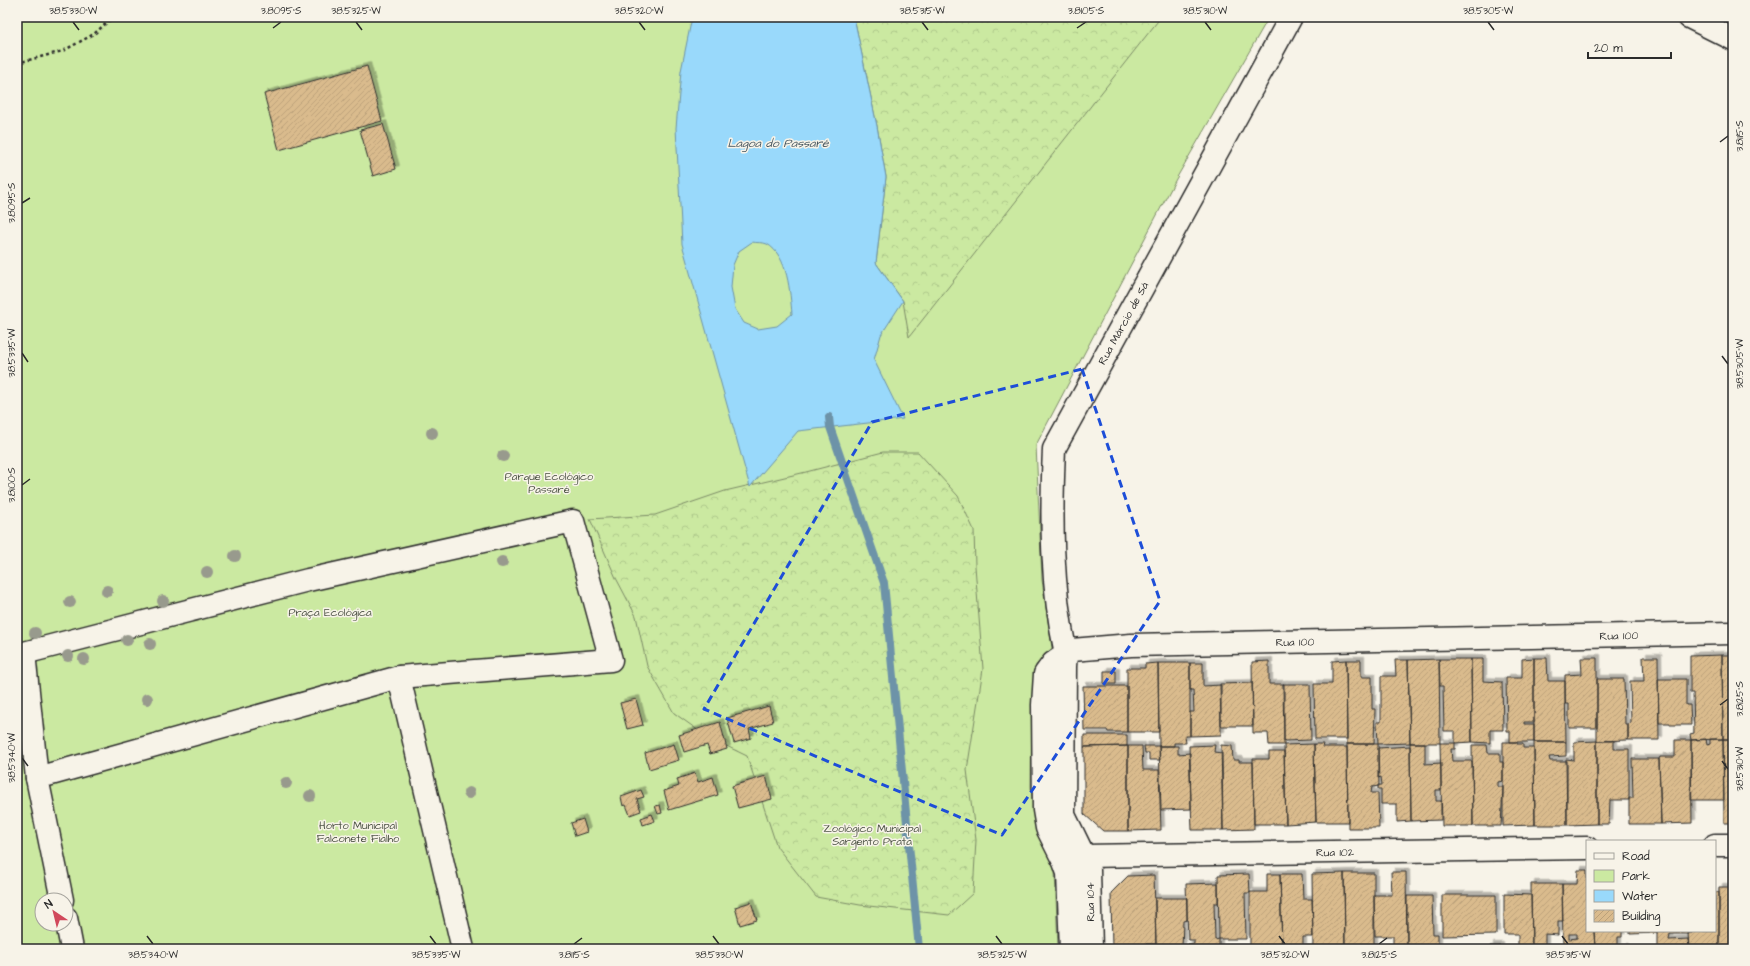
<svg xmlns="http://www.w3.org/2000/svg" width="1750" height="966" font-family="'Architects Daughter',sans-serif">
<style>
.green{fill:#cbe9a1;stroke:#7b8a66;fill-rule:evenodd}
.forest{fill:url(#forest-crowns);stroke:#7b8a66}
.water{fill:#99d9fb;stroke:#6d93a8;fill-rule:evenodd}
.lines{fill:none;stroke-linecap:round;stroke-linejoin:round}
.stream{stroke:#6d93a8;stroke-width:8}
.building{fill:url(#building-hatch);stroke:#2b2b2b;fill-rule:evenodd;filter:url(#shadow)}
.street-casing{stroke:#2b2b2b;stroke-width:25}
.path{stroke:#2b2b2b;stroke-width:2.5;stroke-dasharray:3 3;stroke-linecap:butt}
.street{stroke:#f7f3e8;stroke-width:22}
.tree{fill:#989a8d}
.marked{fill:none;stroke:#1d4ed8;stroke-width:3;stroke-dasharray:8 5;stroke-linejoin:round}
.ticks{fill:none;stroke:#2b2b2b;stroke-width:1.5}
.labels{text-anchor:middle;stroke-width:3;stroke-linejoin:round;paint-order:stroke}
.street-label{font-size:11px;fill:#2b2b2b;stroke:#f7f3e8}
.park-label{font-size:11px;fill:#4b5143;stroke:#f7f3e8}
.water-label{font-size:12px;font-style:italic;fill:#46565f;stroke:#f7f3e8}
.neatline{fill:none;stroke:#2b2b2b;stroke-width:1.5}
.ticks-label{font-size:10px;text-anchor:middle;fill:#2b2b2b}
</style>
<defs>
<pattern id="forest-crowns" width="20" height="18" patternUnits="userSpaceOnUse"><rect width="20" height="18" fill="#cbe9a1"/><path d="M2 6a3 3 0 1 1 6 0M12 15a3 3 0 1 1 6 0" fill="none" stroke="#aec88b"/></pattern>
<pattern id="building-hatch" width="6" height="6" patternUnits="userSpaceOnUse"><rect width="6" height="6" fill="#dabb8d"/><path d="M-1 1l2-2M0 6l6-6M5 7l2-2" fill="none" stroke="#bba17a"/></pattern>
<filter id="shadow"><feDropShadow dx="3.5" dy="-3.5" stdDeviation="0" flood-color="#0004"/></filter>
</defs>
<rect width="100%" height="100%" fill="#f7f3e8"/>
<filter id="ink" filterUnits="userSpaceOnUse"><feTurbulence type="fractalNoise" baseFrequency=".025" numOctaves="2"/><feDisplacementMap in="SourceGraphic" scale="8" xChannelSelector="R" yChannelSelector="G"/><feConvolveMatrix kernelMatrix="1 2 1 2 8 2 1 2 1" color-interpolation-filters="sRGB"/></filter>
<g filter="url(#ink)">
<!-- green -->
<path class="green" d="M17,17H1269L1176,179L1036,445L1042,580L1052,648L1036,665L1034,678L1032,707L1031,787L1033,809L1038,831L1055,871L1058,949H17ZM42,900H66V924H42Z"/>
<!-- forest -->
<path class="forest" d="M854,17H1161L909,337L903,301L876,263L886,177L877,126Z
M883,452H918L958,496L974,530L975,566L983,669L967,770L976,840L973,893L949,915L860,905L816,897L777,847L747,756L706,736L674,713L647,666L636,616L616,578L590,519L655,515L725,491L806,472Z"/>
<!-- water -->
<path class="water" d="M692,17H854L877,126L886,177L876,263L903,301L881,335L874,360L903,419L798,431L750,487L682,244L676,128L681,71ZM752,242C756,243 763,242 767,244C788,256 790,292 792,314L777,326L758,329L744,323L735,309L731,287L733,265L739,251Z"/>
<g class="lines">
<!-- stream -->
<path class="stream" d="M829,417L830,427L884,583L919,949"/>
</g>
<!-- building -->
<path class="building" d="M367,66L382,121L279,150L264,94Z
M383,124L396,169L373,176L360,130Z
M1722,655L1723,739L1691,740L1690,734L1694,733L1693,693H1690V656Z
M1722,655H1733V739H1723Z
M1643,657H1658L1659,740H1628V724L1631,723L1630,681H1644Z
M1534,658H1547L1548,681H1565L1566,742H1534Z
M1534,658V722H1524V724H1534V742H1510V731H1507L1506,678H1522V659Z
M1581,658H1597V728H1569V704H1565V675L1582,674Z
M1439,659H1471L1472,742L1455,743V731H1444L1443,686H1440Z
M1439,659L1440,743H1410L1408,660Z
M1471,659H1483V681L1502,682L1503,730H1490V743L1472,742Z
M1346,660L1347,739H1315L1314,684H1332V661Z
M1346,660H1361V677H1372V709H1375L1374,744H1347Z
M1395,660H1408L1410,743L1378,744L1377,722H1381V676H1396Z
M1269,661V684H1284V745H1269L1268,733H1253L1252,662Z
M1158,663H1190V736H1185L1186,743H1174V746H1159Z
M1158,663L1159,732H1127V668H1145V664Z
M1190,663H1203V686L1221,685V735L1190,736V712H1194L1193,690H1190Z
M1104,671H1116V684H1104Z
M1597,679H1624L1625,724H1628V740L1597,741Z
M1658,679H1686V705H1690L1691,725H1670V723H1659Z
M1252,683L1253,726H1221L1220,684Z
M1283,684H1310L1311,740L1284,741Z
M1083,686H1127V732H1108L1107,730H1084Z
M636,699L643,725L627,729L620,703Z
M769,706L773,722L749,729L751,738L734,743L727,718Z
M720,722L727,749L710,754L707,745L684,752L679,735Z
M1084,735H1127V746L1084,747Z
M1706,739L1707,745L1710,744V739H1723L1724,800H1691V740Z
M1723,739H1733V823H1724Z
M1675,740H1691L1692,823L1661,824L1659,759L1660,757H1675Z
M1597,741V824L1567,825L1566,759L1574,760V742Z
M1597,741H1614V749H1629V800H1610L1609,824H1597Z
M1503,742H1517V744H1523V748H1534L1535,825L1503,826Z
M1534,742H1566V756L1549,757L1550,761H1567V825H1535Z
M1410,743H1425V764L1441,763V790H1436V801H1441V820L1411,821Z
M1440,743H1455V749H1451L1452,761H1472L1473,826H1442Z
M674,744L679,760L649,769L645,753Z
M1314,744L1316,822L1286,824L1284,745Z
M1314,744H1323L1322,747H1347L1348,822H1316Z
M1347,744H1378L1379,786L1372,787L1371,793H1378L1379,828H1348Z
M1215,745L1214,752L1222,753L1223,830H1192L1189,746Z
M1221,745L1232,746L1233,760H1239V762H1253L1254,829L1223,830Z
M1472,745H1487L1488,753H1500V762H1503V781L1498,782V787H1503L1501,826H1473Z
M1128,746V831H1103L1084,814V747Z
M1128,746H1142L1143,770H1159L1161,830L1128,831Z
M1144,746H1159L1160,760H1149V753H1145Z
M1159,746H1178V754L1190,753L1191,809L1161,810Z
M1410,746L1411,821L1397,822V804H1381V789H1378V785H1382L1381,777L1378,778V748Z
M1269,752H1284L1286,824H1254L1253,759H1269Z
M1632,759H1659L1661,824H1629V798H1633Z
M695,773L698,782L713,777L718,795L669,810L664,791L679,786L677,779Z
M766,776L772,799L738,808L732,786Z
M641,790L644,797L637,799L641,811L630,815L626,805L623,806L621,797Z
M660,805L662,813L658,814L655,806Z
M652,814L655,821L643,825L641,818Z
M583,819L587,832L575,836L571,823Z
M1578,870H1587V931H1594L1595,949H1563L1562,884H1577ZM1569,934H1577V938L1569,939Z
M1391,872H1406L1407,949H1393V936H1375L1374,895H1392Z
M1344,873H1374V949H1345Z
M1344,873L1345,949H1313L1312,874Z
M1249,874L1250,893H1245L1246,939H1219L1218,875Z
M1267,874H1280L1282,949H1270V947H1250V892H1267Z
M1280,874H1302L1303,899H1312L1313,937H1303V949H1313H1282Z
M1154,875L1156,944H1146V949H1112L1111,893L1128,876Z
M1218,883V903H1214L1215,940L1219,939V949H1188V944H1194V940H1188L1186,884Z
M1531,884H1562L1563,921H1558V935L1545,934V949H1532Z
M1719,887H1733V949H1719Z
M1715,892H1719V949H1689L1688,933H1692V931H1715Z
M1504,894L1531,895L1532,949H1518V934H1504Z
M1442,895H1496V935L1442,936Z
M1407,896H1432L1433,934H1438V949H1407Z
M1155,898H1187V920L1183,921L1182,949H1156Z
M751,902L757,920L740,925L735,907Z
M1594,931H1622V937H1618V947H1626V949H1595Z
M1630,931H1657V933L1630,934Z
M1657,931H1688L1689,934H1670L1669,940L1688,939L1689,949H1657Z
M1490,946H1500V949H1490Z"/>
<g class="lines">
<defs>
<g id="street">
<path d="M1689,17L1733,39"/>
<path d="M24,653L308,580L573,521L611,660L399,677"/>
<path d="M17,655L24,653L37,778"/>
<path d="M1715,845H1733"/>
<path id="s1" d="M1084,856L1587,848"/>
<path d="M62,900L37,778L399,677L463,949"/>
<path d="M66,918L72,949"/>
<path id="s2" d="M1071,949L1068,873L1064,862L1047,828L1044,810L1043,705L1045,674L1053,663L1066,654C1051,586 1051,517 1054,449L1291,17"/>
<path id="s3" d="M1091,949L1089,870L1084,856L1064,815L1065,666L1066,654L1072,650L1131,645L1733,633"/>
</g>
</defs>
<!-- street casing -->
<use href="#street" class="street-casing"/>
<!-- path -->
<path class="path" d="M17,63L63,51L94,34L113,17"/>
<!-- street -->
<use href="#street" class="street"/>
</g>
<!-- trees -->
<g class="tree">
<circle cx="432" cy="433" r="6"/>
<circle cx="503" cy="456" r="6"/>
<circle cx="235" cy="556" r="6"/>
<circle cx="502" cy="562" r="6"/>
<circle cx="207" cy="572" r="6"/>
<circle cx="107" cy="591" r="6"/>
<circle cx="163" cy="601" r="6"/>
<circle cx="70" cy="602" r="6"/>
<circle cx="35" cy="633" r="6"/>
<circle cx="127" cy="640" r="6"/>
<circle cx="150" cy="644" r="6"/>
<circle cx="68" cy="656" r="6"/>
<circle cx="84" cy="659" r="6"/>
<circle cx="147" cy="699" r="6"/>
<circle cx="286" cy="783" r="6"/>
<circle cx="469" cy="793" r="6"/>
<circle cx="310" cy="796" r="6"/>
</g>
</g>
<!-- marked area -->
<path class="marked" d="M1082,369L1160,601L1002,835L704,709L872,422Z"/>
<!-- ticks -->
<path class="ticks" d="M73,22L79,30M356,22L362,30M639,22L645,30M922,22L928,30M1205,22L1211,30M1488,22L1494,30M273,28L281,22M1077,28L1086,22M1720,142L1728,136M22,203L30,198M22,353L28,362M1722,356L1728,364M22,485L30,479M1720,705L1728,699M22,758L28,766M1722,761L1728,769M147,936L153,944M430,936L436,944M713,936L719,944M996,936L1002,944M1279,936L1285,944M1562,936L1568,944M574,944L582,938M1379,944L1387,938"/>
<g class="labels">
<!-- street labels -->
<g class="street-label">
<text dy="4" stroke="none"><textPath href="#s2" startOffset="659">Rua Márcio de Sá</textPath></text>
<text dy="4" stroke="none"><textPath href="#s3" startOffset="855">Rua 100</textPath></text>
<text dy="4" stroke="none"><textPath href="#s3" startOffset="531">Rua 100</textPath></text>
<text dy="4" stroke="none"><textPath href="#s1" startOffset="251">Rua 102</textPath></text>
<text transform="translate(1090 902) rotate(-91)" y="4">Rua 104</text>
</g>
<!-- park labels -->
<g class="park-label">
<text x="549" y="480">Parque Ecológico<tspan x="549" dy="13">Passaré</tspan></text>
<text x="330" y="616">Praça Ecológica</text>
<text x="358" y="829">Horto Municipal<tspan x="358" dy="13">Falconete Fialho</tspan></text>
<text x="872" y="832">Zoológico Municipal<tspan x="872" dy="13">Sargento Prata</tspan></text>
</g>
<!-- water labels -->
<g class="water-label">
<text x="778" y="147">Lagoa do Passaré</text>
</g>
</g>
<!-- margin -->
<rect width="1750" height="966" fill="none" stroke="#f7f3e8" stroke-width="44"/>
<!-- legend -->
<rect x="1586" y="840" width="130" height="92" fill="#f7f3e8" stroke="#a5a39c"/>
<rect x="1594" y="853" width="20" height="6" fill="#f7f3e8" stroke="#a5a39c"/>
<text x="1622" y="860" font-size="12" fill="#2b2b2b">Road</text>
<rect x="1594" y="870" width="20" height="12" fill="#cbe9a1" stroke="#a5a39c"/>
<text x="1622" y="880" font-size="12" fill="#2b2b2b">Park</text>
<rect x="1594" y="890" width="20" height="12" fill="#99d9fb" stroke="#a5a39c"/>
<text x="1622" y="900" font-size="12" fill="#2b2b2b">Water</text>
<rect x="1594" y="910" width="20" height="12" fill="url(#building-hatch)" stroke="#a5a39c"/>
<text x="1622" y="920" font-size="12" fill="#2b2b2b">Building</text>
<!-- north arrow -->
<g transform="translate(54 912) rotate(325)"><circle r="19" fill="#f7f3e8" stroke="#a5a39c"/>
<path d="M0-3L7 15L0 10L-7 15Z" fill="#d1495b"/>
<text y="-6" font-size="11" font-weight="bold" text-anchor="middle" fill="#2b2b2b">N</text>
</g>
<!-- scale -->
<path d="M1588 52v6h83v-6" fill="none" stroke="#2b2b2b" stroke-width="2"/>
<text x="1594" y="52" font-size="12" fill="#2b2b2b" stroke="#f7f3e8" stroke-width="3" paint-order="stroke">20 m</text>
<rect x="22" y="22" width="1706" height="922" class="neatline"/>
<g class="ticks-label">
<text x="73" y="14">38.5330°W</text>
<text x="281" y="14">3.8095°S</text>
<text x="356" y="14">38.5325°W</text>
<text x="639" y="14">38.5320°W</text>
<text x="922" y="14">38.5315°W</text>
<text x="1086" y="14">3.8105°S</text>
<text x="1205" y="14">38.5310°W</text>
<text x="1488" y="14">38.5305°W</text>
<text transform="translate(1739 136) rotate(-90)" y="4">3.8115°S</text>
<text transform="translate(11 203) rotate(-90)" y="4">3.8095°S</text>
<text transform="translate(11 353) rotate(-90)" y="4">38.5335°W</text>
<text transform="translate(1739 364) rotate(-90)" y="4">38.5305°W</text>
<text transform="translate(11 485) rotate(-90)" y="4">3.8100°S</text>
<text transform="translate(1739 699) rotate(-90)" y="4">3.8125°S</text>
<text transform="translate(11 758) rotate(-90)" y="4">38.5340°W</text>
<text transform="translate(1739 769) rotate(-90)" y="4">38.5310°W</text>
<text x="153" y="958">38.5340°W</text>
<text x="436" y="958">38.5335°W</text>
<text x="574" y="958">3.8115°S</text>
<text x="719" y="958">38.5330°W</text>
<text x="1002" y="958">38.5325°W</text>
<text x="1285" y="958">38.5320°W</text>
<text x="1379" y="958">3.8125°S</text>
<text x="1568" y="958">38.5315°W</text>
</g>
</svg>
